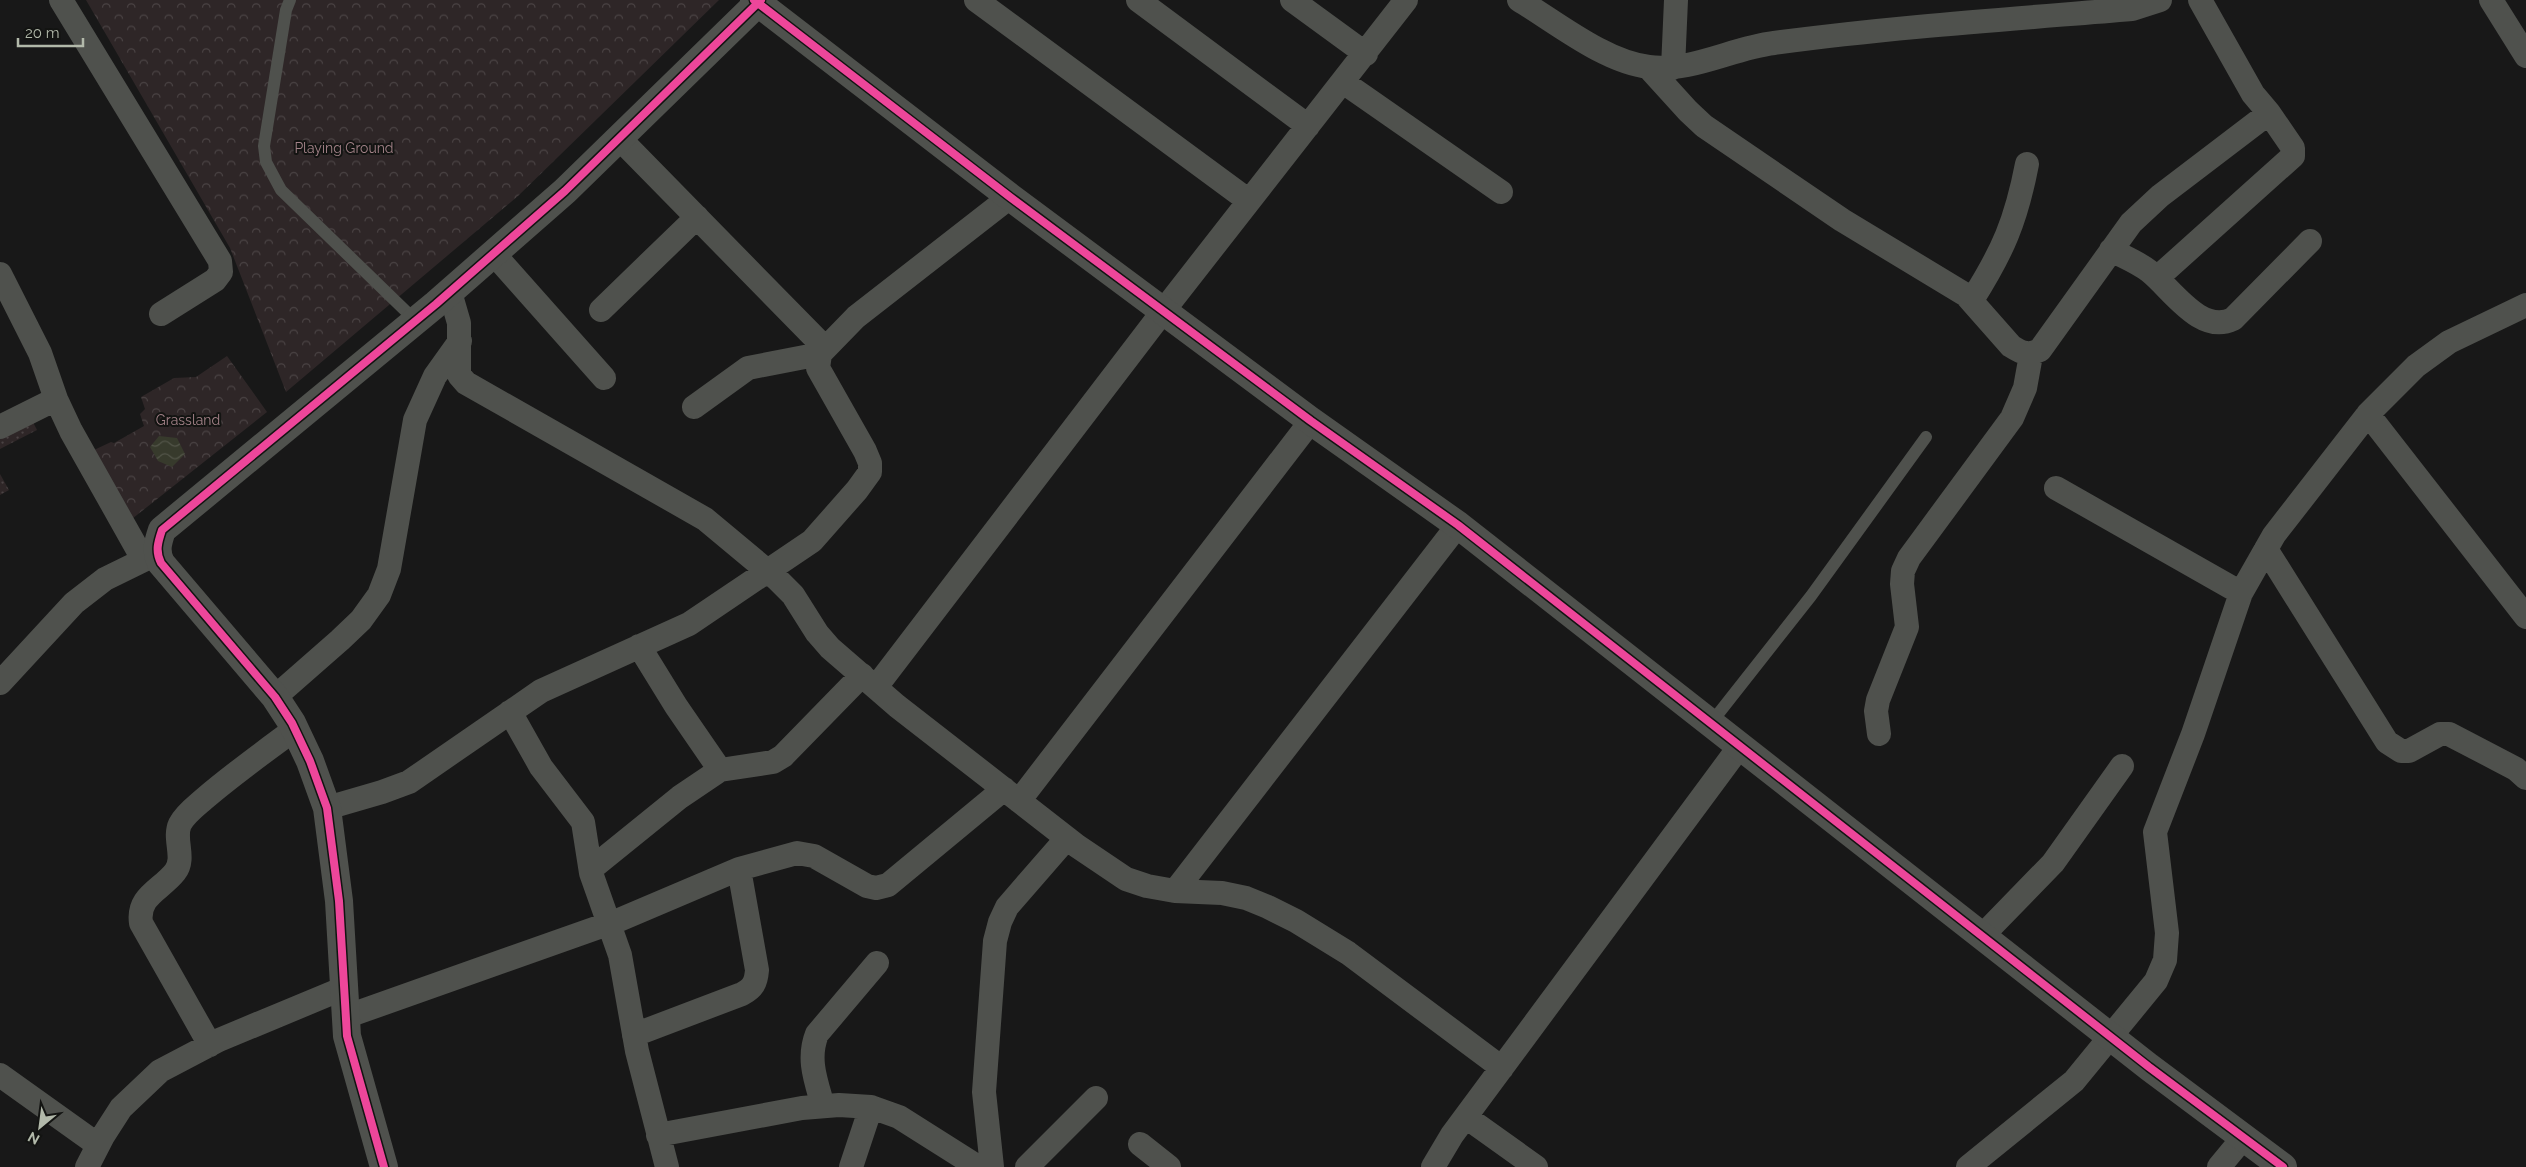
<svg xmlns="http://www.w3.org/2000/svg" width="2526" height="1167" font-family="Raleway,sans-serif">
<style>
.grass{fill:url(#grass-dots)}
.forest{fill:url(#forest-crowns)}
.water{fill:url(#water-waves)}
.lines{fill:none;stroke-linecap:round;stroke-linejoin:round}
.service{stroke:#4f514d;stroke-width:12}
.minor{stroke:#4f514d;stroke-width:24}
.tertiary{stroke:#4f514d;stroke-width:28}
.cycleway-casing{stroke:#131412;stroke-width:11}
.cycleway{stroke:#ed469a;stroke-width:8}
.labels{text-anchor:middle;stroke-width:4;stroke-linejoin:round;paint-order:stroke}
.park-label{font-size:14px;fill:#a38288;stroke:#131412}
</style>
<defs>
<pattern id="grass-dots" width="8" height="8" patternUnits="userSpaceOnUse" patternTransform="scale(1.25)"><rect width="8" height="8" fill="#2e2627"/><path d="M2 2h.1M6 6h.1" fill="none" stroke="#4a4344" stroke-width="1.8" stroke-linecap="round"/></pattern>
<pattern id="forest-crowns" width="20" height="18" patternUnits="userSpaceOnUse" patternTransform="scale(1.25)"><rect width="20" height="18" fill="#2e2627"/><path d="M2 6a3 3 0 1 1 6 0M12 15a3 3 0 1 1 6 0" fill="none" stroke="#4a4344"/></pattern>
<pattern id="water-waves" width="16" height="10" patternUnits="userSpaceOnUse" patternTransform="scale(1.25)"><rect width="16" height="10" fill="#373a2c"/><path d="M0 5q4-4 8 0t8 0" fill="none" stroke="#525448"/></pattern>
</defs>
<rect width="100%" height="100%" fill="#181818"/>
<!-- grass -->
<path class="grass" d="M31,418L37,430L0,449V433Z
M0,474L9,490L0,495Z"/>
<!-- forest -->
<path class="forest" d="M86,0H719L518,196L286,392L230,248Z
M227,356L267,412L118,530L77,458L111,442L114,443L144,426L140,414L145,409L141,397L174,378L196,377Z"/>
<!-- water -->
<path class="water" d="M159,436L177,438L185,454L172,467L158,461L150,447Z"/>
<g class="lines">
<!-- service -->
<path class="service" d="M290,0L286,10L264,146L266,162L281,190L416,321
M1711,723L1811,596L1926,437"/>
<!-- minor -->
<path class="minor" d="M61,0L220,261L221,272L215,280L161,314
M976,0L1249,201
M1138,0L1308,126
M1292,0L1366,54
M1519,0C1557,23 1605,62 1649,67C1692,72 1732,48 1774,43C1893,27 2012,19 2132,9L2160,0
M2491,0L2526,56
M1648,67L1688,111L1704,126L1842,220L1966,295L2011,346C2022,353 2028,356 2040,350L2131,223L2160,196L2269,113L2253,94L2200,0
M1673,68L1676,0
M1343,82L1501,192
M619,138L825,348
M2111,250C2124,257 2137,262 2149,271C2172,289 2200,335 2233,319L2310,241
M493,253L604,378
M0,274L40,353L56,399L71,431L143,559
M2157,278L2293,156V148L2269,113
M450,292L459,323V375L466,383L705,519L777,579L793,595L817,633L830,648L897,706L1077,846L1126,879L1147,886L1175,891L1222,893L1246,898L1268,907L1296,921L1348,953L1502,1068
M1972,300C2003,251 2016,221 2027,164
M601,310L697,217
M694,407L748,368L820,354
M2368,414L2526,617
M0,427L56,399
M2056,488L2241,593
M2266,549L2387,742L2401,751H2409L2440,734H2449L2516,769L2526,778
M639,646L676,706L720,770
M0,683L74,603L105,579L156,554
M876,687L1164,310L1406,0
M275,697L340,640L361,620L379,595L389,569L415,420L435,376L460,341
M510,712L541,767L583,822L591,873L620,955L637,1051L667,1167
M1879,734L1876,711L1878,700L1907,627L1902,584L1903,571L1909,558L2012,418L2025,388L2031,355
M1019,801L1311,421
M327,808L382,792L409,782L541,691L689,624L812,541L857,490L870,472V463L865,451L818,368L820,354L856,317L1010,197
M591,869L680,797L720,770L773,762L783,756L862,675
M1175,891L1458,525
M1982,936L2053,863L2122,766
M345,1017L619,920L739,869L797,853L814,856L867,886L876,888L888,885L1004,789
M634,1035L742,994C753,988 756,983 757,970L739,869
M210,1045L141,923C137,896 161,890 175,872C186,858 173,839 180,824C185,814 196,806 204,799C233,774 264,752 295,729
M0,1075L98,1145
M823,1106C816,1081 807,1059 817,1034L877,963
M1466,1117L1536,1167
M658,1135L802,1108L839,1105L871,1107L899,1117L978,1167
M1140,1144L1169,1167
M87,1167L103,1136L121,1108L160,1071L219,1040L344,988
M851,1167L871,1107
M992,1167L984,1092L995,941L1000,922L1007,907L1067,838
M1027,1167L1096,1098
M1433,1167L1452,1135L1740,746
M1968,1167L2074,1081L2156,981L2165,960L2167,933L2155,832L2193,734L2241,593L2274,535L2368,414L2416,366L2449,342L2526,305
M2219,1167L2243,1138"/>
<!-- tertiary -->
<path class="tertiary" d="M754,0L1010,197L1311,421L1458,525L2149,1067L2283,1167
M384,1167L347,1036L339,901L327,808L310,761L292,723L275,697L161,563C155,551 158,542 162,530L436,304L565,191L761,0"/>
<defs>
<path id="cycleway" d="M754,0L1010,197L1311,421L1458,525L2149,1067L2283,1167
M384,1167L347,1036L339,901L327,808L310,761L292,723L275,697L161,563C155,551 158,542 162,530L436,304L565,191L761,0"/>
</defs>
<!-- cycleway casing -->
<use href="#cycleway" class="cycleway-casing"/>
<!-- cycleway -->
<use href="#cycleway" class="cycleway"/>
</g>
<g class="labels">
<!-- park labels -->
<g class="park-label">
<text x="344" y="153">Playing Ground</text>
<text x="188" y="425">Grassland</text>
</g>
</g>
<!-- north arrow -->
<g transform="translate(40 1127) rotate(209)" stroke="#131412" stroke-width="4" paint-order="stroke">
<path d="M0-4L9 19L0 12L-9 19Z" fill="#b2b9aa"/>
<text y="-8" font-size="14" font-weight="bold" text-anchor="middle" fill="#b2b9aa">N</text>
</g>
<!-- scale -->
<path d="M18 38v8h65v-8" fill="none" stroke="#b2b9aa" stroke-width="2.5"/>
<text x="25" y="38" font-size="15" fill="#b2b9aa" stroke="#131412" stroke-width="4" paint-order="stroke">20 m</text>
</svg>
